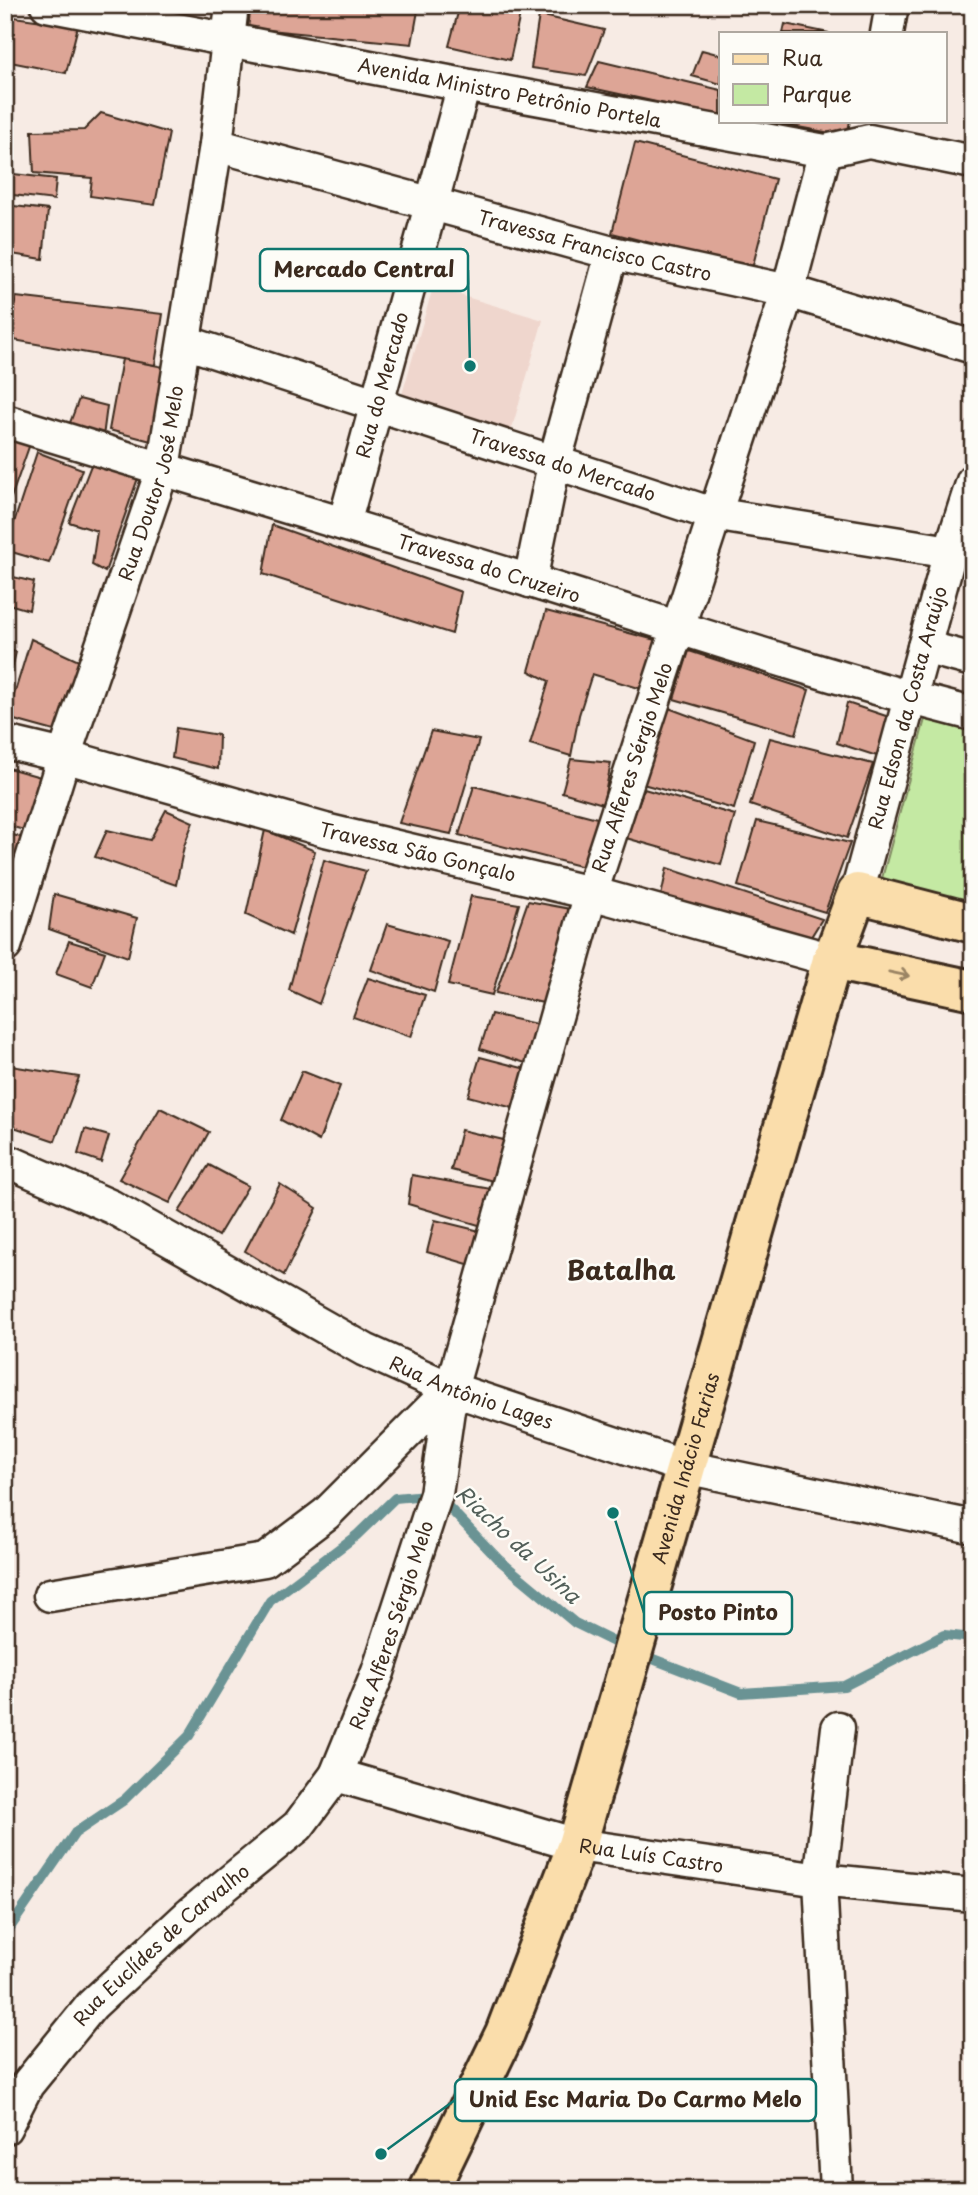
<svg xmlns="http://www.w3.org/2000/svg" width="978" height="2195" font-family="'Playpen Sans',sans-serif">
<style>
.built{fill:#efd6cd}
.green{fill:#c4e9a3;stroke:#808a60;stroke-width:2}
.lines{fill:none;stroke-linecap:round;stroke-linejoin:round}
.stream{stroke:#6a9394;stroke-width:10}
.building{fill:#dda596;stroke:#3b2a1e;stroke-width:2}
.minor-casing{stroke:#3b2a1e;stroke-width:37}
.major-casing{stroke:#3b2a1e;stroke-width:44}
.minor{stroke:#fdfcf7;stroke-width:32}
.major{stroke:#faddab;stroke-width:38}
.oneway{stroke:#9a8464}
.labels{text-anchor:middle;stroke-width:5;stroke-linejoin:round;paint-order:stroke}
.street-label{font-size:19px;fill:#3b2a1e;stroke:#fdfcf7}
.water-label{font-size:21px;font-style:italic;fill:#525f59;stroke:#fdfcf7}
.district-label{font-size:26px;font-weight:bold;fill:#3b2a1e;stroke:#fdfcf7}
.leader{fill:none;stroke:#0f766e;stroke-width:2.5}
.callout-dot{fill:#0f766e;stroke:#fdfcf7;stroke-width:2.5}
.callout{fill:#fdfcf7;stroke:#0f766e;stroke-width:2.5}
.callout-label{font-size:21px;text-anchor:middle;font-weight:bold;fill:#3b2a1e}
</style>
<rect width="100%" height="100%" fill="#f7ebe4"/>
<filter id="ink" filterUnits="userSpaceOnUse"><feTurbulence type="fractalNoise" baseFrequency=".0143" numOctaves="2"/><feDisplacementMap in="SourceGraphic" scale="14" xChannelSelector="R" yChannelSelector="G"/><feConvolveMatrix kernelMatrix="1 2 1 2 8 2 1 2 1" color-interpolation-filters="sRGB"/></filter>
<g filter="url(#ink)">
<!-- built -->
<path class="built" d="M433,287L543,320L506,449L397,412Z"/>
<!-- green -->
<path class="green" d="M925,719L973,732V906L881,882Z"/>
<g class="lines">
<!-- stream -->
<path class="stream" d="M640,1654L741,1693L844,1686L944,1635L973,1638
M5,1935L75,1833L124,1800L189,1736L270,1601L357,1535L395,1498L436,1494L498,1559L575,1623L626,1648"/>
</g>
<!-- building -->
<path class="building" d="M251,5H419L412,44L248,28Z
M460,5H522L510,60L449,46Z
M539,15L604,30L586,76L531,68Z
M7,16L78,26L66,73L5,61Z
M785,24L829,33H783Z
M702,50L721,55V84L692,76Z
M599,61L721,90V116L587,87Z
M101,113L169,133L155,205L90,196L92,178L34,173L32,131L84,130Z
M765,121H850L847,136Z
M635,143L775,179L752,269L612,233Z
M5,173L56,179L54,200L5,194Z
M5,205L48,210L43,259L5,253Z
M16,297L163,314L155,365L8,339Z
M122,359L164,367L151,441L109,430Z
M79,399L107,406L103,437L68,428Z
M5,431L31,441L5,515Z
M37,452L82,469L49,563L5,550Z
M93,460L138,478L105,572L92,565L97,531L69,522Z
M272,525L461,592L452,634L263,574Z
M5,575L34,582L29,610L5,603Z
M546,611L659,641L642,689L592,674L579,715L571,756L530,744L549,681L529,671Z
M31,639L81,662L58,732L7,718Z
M5,649L16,652L5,699Z
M689,651L809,690L796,734L674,699Z
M847,703L895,719L883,758L837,743Z
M666,707L754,740L734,809L639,783Z
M176,728L219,735L218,769L172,758Z
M431,731L479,740L451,834L399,823Z
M770,738L873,764L847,838L750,805Z
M571,759L611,763L603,804L562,792Z
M5,767L44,778L28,831L5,825Z
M474,786L597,818L587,868L459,835Z
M644,789L735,815L721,865L626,838Z
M166,810L193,822L184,846L176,885L95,857L107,830L150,840Z
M757,821L850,843L825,912L738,886Z
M265,830L315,851L291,935L246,915Z
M5,833L24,838L5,899Z
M324,860L366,871L319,1004L289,990Z
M667,868L822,919L809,940L661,896Z
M54,894L137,918L128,957L49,929Z
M471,896L519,904L492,995L448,985Z
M528,901L576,910L548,1004L496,993Z
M387,924L448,941L434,992L371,970Z
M69,941L105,952L92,987L56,974Z
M368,978L425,995L411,1037L353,1017Z
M491,1014L541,1025L529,1064L480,1049Z
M480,1057L530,1070L517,1109L468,1096Z
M5,1065L79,1077L55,1141L5,1124Z
M302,1071L340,1086L319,1141L281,1120Z
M160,1108L209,1132L170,1203L119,1179Z
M85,1129L109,1136L101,1162L78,1154Z
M461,1130L508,1141L497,1182L451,1170Z
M209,1165L248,1186L218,1236L179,1212Z
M412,1175L491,1189L482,1226L408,1204Z
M280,1184L317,1208L284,1275L245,1251Z
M435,1220L480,1231L471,1265L427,1252Z"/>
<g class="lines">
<defs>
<g id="minor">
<path id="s1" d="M47,5L464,85L825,151L869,141L973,162"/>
<path d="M887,33L892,5"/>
<path id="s2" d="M216,145L612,253L788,291L973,347"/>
<path id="s3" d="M185,342L713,514L950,552"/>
<path id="s4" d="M5,421C179,475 353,526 527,580C675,626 822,676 973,714"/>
<path id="s5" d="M344,524L464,85"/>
<path d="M530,581L554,464L612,253"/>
<path d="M924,647L973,660"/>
<path id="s6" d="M5,742L64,756L325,830L591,893L832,960"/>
<path id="s7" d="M857,893L950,552L973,481"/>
<path id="s8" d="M5,946L64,756L163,468L216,145L232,5"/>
<path id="s9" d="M5,1160L112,1207L365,1350L451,1389L685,1467L973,1527"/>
<path d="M50,1595L265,1560L326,1514L451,1389"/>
<path id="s10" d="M336,1775L577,1845L820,1880L973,1895"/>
<path id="s11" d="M5,2128L27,2085L92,2005L189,1915L298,1826L336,1775L378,1672L436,1494L451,1389L591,893L788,291L825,151"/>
<path d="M836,2190L820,1880L838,1728"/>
</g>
<g id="major">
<path d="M832,960L973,990"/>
<path id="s12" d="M429,2190L505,2033L577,1845L832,960L857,893L973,923"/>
</g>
</defs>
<!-- minor casing -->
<use href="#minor" class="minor-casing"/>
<!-- major casing -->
<use href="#major" class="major-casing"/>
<!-- minor -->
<use href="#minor" class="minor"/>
<!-- major -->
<use href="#major" class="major"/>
</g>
<!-- one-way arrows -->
<defs><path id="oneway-shaft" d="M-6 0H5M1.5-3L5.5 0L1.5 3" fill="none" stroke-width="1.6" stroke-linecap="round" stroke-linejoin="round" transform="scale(1.75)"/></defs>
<use class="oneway" href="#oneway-shaft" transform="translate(899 974) rotate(12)"/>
</g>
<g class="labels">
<!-- street labels -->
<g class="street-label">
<text dy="7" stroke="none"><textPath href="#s1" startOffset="471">Avenida Ministro Petrônio Portela</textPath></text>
<text dy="7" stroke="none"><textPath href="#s2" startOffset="392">Travessa Francisco Castro</textPath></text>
<text dy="7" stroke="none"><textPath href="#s5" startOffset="144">Rua do Mercado</textPath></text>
<text dy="7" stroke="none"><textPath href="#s3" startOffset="397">Travessa do Mercado</textPath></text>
<text dy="7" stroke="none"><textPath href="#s8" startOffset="486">Rua Doutor José Melo</textPath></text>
<text dy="7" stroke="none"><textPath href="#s4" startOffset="506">Travessa do Cruzeiro</textPath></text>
<text dy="7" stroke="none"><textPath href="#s7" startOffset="192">Rua Edson da Costa Araújo</textPath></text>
<text dy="7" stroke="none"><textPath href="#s11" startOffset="1540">Rua Alferes Sérgio Melo</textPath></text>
<text dy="7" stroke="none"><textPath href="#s6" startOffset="427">Travessa São Gonçalo</textPath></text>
<text dy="7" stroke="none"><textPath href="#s9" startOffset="522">Rua Antônio Lages</textPath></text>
<text dy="7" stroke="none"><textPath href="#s12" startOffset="768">Avenida Inácio Farias</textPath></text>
<text dy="7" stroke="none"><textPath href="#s11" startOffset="648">Rua Alferes Sérgio Melo</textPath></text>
<text dy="7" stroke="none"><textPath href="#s10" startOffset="326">Rua Luís Castro</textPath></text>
<text dy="7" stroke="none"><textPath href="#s11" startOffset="243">Rua Euclídes de Carvalho</textPath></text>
</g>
<!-- water labels -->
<g class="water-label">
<text transform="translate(518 1545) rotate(43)" y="7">Riacho da Usina</text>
</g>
<!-- district labels -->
<g class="district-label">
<text x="621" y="1280">Batalha</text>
</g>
</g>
<!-- callouts -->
<path class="leader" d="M470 366L468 270M613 1513L644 1613M381 2154L455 2100"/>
<g class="callout-dot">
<circle cx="470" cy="366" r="7"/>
<circle cx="613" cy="1513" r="7"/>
<circle cx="381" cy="2154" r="7"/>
</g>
<g class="callout">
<rect x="260" y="249" width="208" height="42" rx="7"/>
<rect x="644" y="1592" width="148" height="42" rx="7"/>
<rect x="455" y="2079" width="361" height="42" rx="7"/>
</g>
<g class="callout-label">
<text x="364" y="277">Mercado Central</text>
<text x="718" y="1620">Posto Pinto</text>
<text x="635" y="2107">Unid Esc Maria Do Carmo Melo</text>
</g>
<!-- margin -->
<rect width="978" height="2195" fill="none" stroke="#fdfcf7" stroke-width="28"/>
<rect x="14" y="14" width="950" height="2167" fill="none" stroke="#3b2a1e" stroke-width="2.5" filter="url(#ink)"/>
<!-- legend -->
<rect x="719" y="32" width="228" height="91" fill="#fdfcf7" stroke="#afa8a0" stroke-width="2"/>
<rect x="733" y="54" width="35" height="10" fill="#faddab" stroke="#afa8a0" stroke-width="2"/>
<text x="782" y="66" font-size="21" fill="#3b2a1e">Rua</text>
<rect x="733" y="84" width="35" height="21" fill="#c4e9a3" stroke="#afa8a0" stroke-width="2"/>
<text x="782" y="102" font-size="21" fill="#3b2a1e">Parque</text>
</svg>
